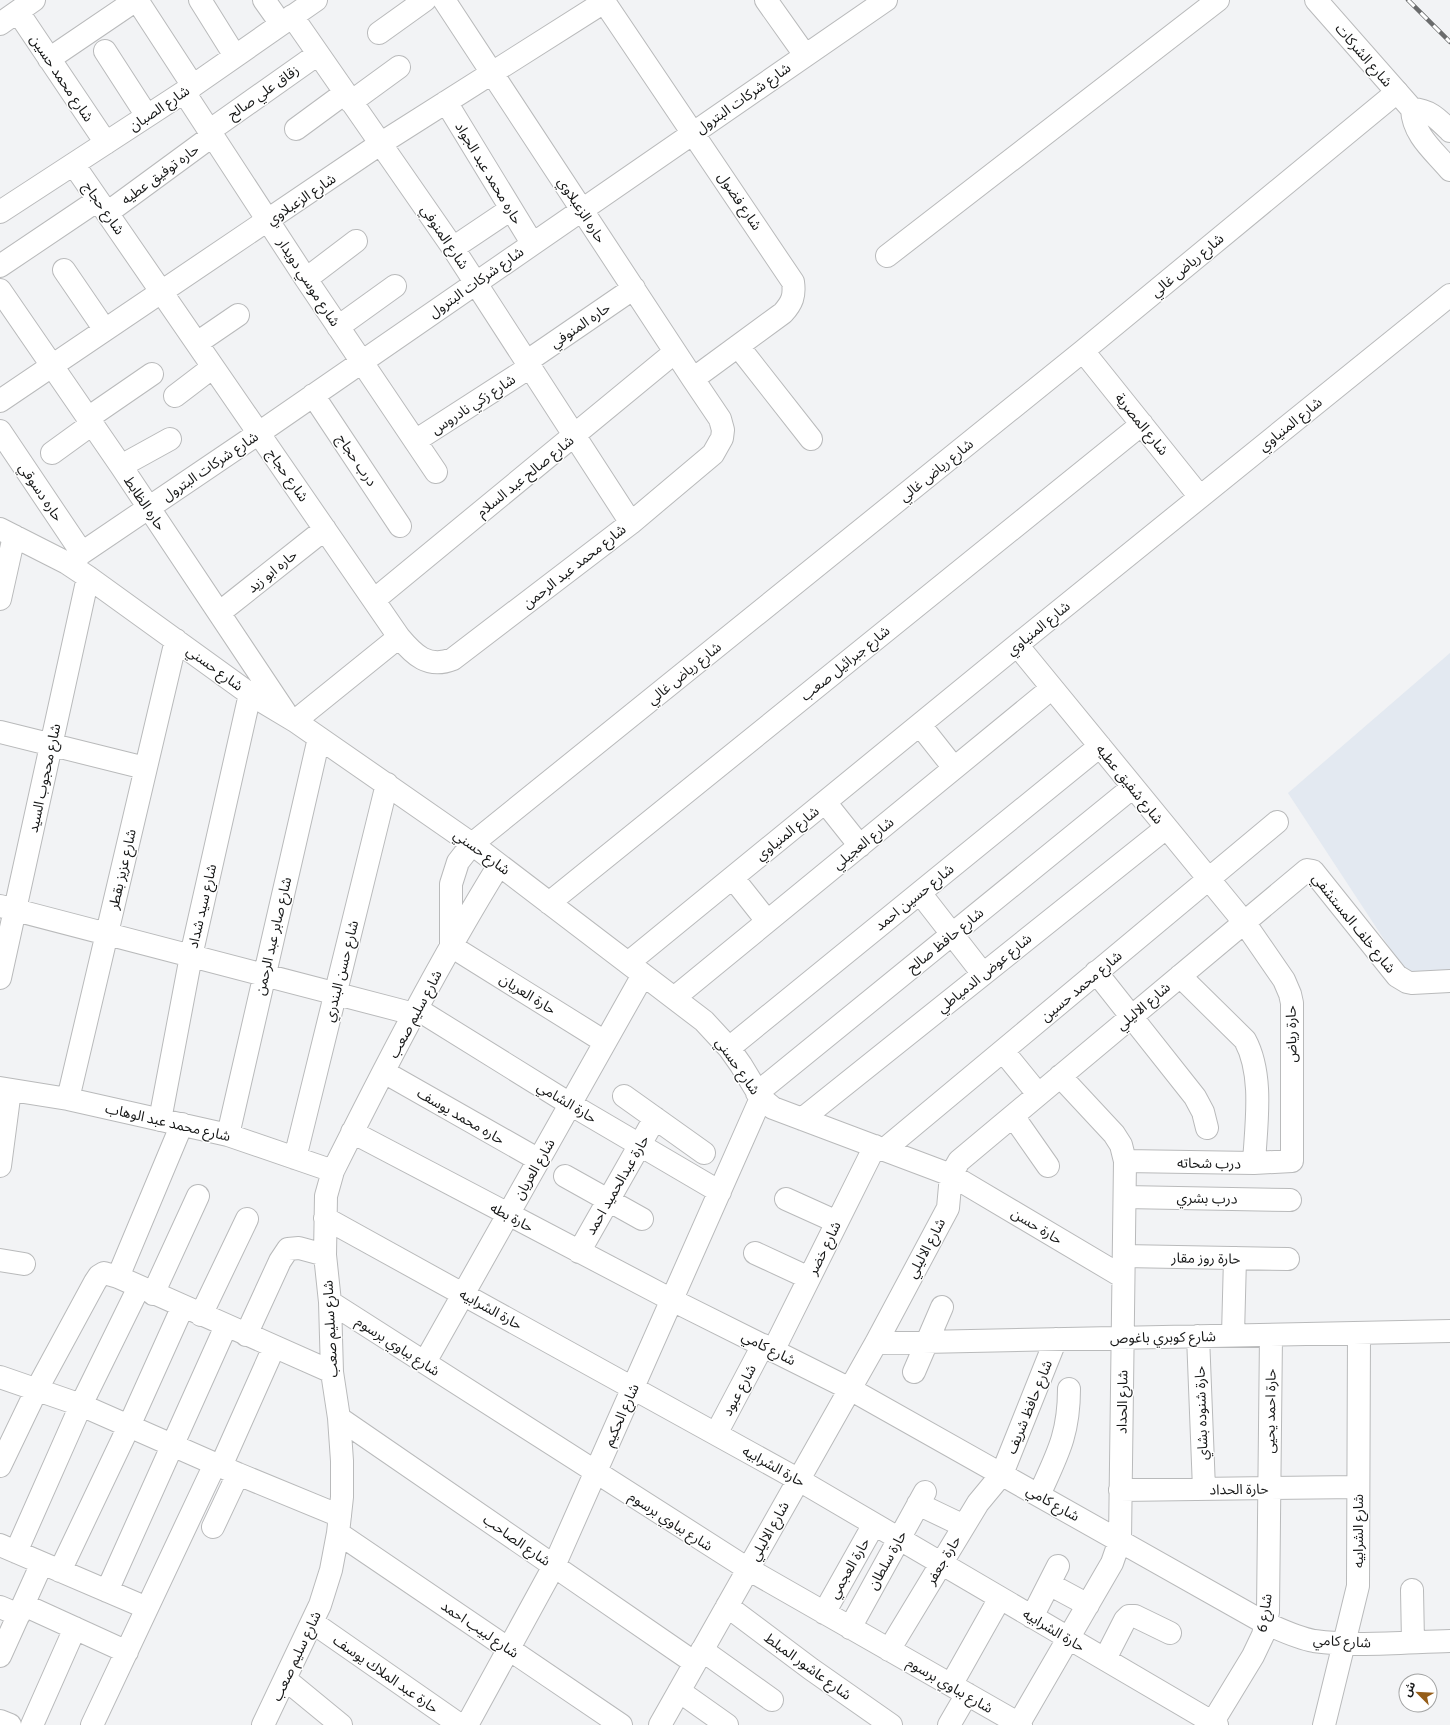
<svg xmlns="http://www.w3.org/2000/svg" width="1450" height="1725" font-family="Overpass,'Noto Sans Arabic',sans-serif">
<style>
.built{fill:#e3e9f1}
.lines{fill:none;stroke-linecap:round;stroke-linejoin:round}
.minor-casing{stroke:#b9babb;stroke-width:24}
.major-casing{stroke:#b9babb;stroke-width:24}
.minor{stroke:#fff;stroke-width:22}
.major{stroke:#fff;stroke-width:22}
.rail-casing{stroke:#6a6b6c;stroke-width:4.5}
.rail{stroke:#fff;stroke-width:3;stroke-dasharray:9;stroke-linecap:butt}
.labels{text-anchor:middle;stroke-width:3;stroke-linejoin:round;paint-order:stroke}
.street-label{font-size:14px;fill:#151616;stroke:#fff}
</style>
<rect width="100%" height="100%" fill="#f2f3f5"/>
<!-- built -->
<path class="built" d="M1450,653V973L1408,976L1288,793Z"/>
<g class="lines">
<defs>
<path id="minor" d="M137,0L193,86
M200,0L235,56
M264,0L281,24
M603,0L793,282C795,296 792,303 783,313L693,379
M766,0L805,55
M18,12L106,143
M292,16L453,248L631,523
M0,24L34,0
M379,33L425,0
M105,51L147,116
M49,59L136,0
M184,92L306,279L436,472
M351,102L399,67
M446,102L532,243
M296,129L345,93
M209,131L318,54
M74,165L399,637L295,721
M0,212L184,92L316,0
M107,213L212,136
M453,248L511,209
M887,256L1218,0
M0,266L98,200
M64,270L105,330
M306,279L356,241
M0,290L121,466L285,712
M338,327L395,286
M197,343L238,315
M738,346L811,439
M1083,351L1200,497
M526,362L634,288
M313,395L400,526
M175,396L213,367
M0,401L380,144L604,2
M88,418L152,374
M0,431L82,553
M415,441L530,367
M52,453L92,424
M121,466L170,439
M0,529L67,563L88,577L250,694L295,721L472,844L704,1021L729,1048L741,1065L761,1098L773,1108L951,1175L1123,1277
M67,563L259,433L886,0
M0,599L14,536
M374,600L675,352
M219,613L325,529
M399,637C414,655 428,669 453,659L631,523L713,454L722,438L723,430L720,419L693,379L444,0
M1017,645L1244,922L1284,980L1290,994L1292,1003V1161L1254,1163L1125,1161
M920,725L954,768
M0,732L145,768
M825,802L860,846
M733,878L767,921
M920,893L983,974
M549,903L1142,424
M0,906L414,1014
M628,963L1017,645L1450,295
M1096,972L1195,1097L1203,1112L1207,1128
M1180,976L1245,1040C1264,1075 1256,1125 1254,1163
M0,978L88,577
M674,998L1052,688
M417,1009L570,1104L720,1192
M605,1042L451,946V884L458,862L472,844L1083,351L1397,92
M729,1048L1100,746
M1003,1051L1038,1094
M384,1072L539,1160
M0,1088L68,1099L228,1135L333,1171
M757,1093L1133,787
M624,1096L704,1153
M68,1099L176,640
M1013,1116L1048,1166
M802,1119L1166,828
M160,1120L191,956L250,694
M352,1132L672,1300L850,1389L1265,1623C1281,1630 1297,1638 1314,1641C1356,1647 1408,1642 1450,1641
M228,1135L319,738
M885,1149L1277,822
M295,1158L387,784
M0,1166L10,1090
M565,1176L642,1219
M1125,1197L1290,1200
M786,1199L837,1222
M325,1218L799,1480L1217,1725
M579,1252L655,1118
M755,1253L809,1278
M1124,1256L1288,1259
M0,1260L24,1264
M118,1277L182,1124
M153,1294L198,1196
M330,1302L748,1569L1021,1725
M201,1315L247,1219
M246,1335L280,1261L288,1249L299,1248L325,1255
M1233,1335L1235,1258
M1198,1336L1204,1489
M876,1343L1450,1331
M773,1351L875,1146
M425,1362L643,975
M914,1372L942,1307
M0,1377L81,1405L238,1474L340,1516
M339,1418L695,1663
M716,1434L763,1345
M0,1466L37,1389L95,1282L99,1276L104,1273L118,1277L332,1372
M221,1466L274,1347
M1120,1490L1358,1487
M1039,1495C1057,1455 1069,1435 1069,1389
M918,1504L964,1526
M213,1527L238,1474
M338,1533L621,1725
M0,1545L147,1608
M16,1552L81,1405L139,1287
M60,1571L129,1426L183,1306
M1049,1584L1088,1605
M1412,1590L1413,1642
M107,1591L226,1326
M24,1605L127,1652
M727,1606L811,1669L891,1725
M0,1607L19,1615
M824,1613L874,1524
M1032,1617L1058,1566
M312,1622L460,1725
M850,1628L925,1492
M702,1650L772,1700
M889,1650L978,1503L1002,1474L1056,1339
M0,1656L42,1563
M1105,1659L1125,1620L1129,1616H1135L1170,1633
M285,1679L341,1725
M951,1685L1000,1598
M679,1691L727,1725
M0,1721L10,1725
M32,1725L75,1628
M92,1725L215,1464
M263,1725L320,1605L331,1570L338,1533L342,1497V1461L339,1418L332,1372L330,1302L325,1255L326,1196L333,1171C385,1067 438,964 499,865
M467,1725L554,1566L761,1098
M660,1725L876,1343L948,1208L951,1175L959,1161L1307,870L1313,871L1397,976L1407,982L1412,983L1450,981
M949,1725L967,1694
M1018,1725L1112,1563L1120,1540L1125,1161L1121,1145L1114,1134L1060,1076
M1211,1725L1253,1656L1263,1635L1268,1612L1271,1335
M1324,1725L1358,1586L1359,1333"/>
<path id="major" d="M1316,0L1412,109C1413,135 1434,151 1450,170
M1412,109C1430,110 1438,119 1450,131"/>
</defs>
<!-- minor casing -->
<use href="#minor" class="minor-casing"/>
<!-- major casing -->
<use href="#major" class="major-casing"/>
<!-- minor -->
<use href="#minor" class="minor"/>
<!-- major -->
<use href="#major" class="major"/>
<defs>
<path id="rail" d="M1408,0L1450,42"/>
</defs>
<!-- rail casing -->
<use href="#rail" class="rail-casing"/>
<!-- rail -->
<use href="#rail" class="rail"/>
</g>
<g class="labels">
<!-- street labels -->
<g class="street-label">
<text transform="translate(1364 55) rotate(49)" y="5">شارع الشركات</text>
<text transform="translate(62 78) rotate(56)" y="5">شارع محمد حسين</text>
<text transform="translate(263 92) rotate(-35)" y="5">زقاق علي صالح</text>
<text transform="translate(743 98) rotate(-35)" y="5">شارع شركات البترول</text>
<text transform="translate(159 108) rotate(-34)" y="5">شارع الصبان</text>
<text transform="translate(489 173) rotate(59)" y="5">حاره محمد عبد الجواد</text>
<text transform="translate(160 174) rotate(-36)" y="5">حاره توفيق عطيه</text>
<text transform="translate(301 199) rotate(-34)" y="5">شارع الزعبلاوي</text>
<text transform="translate(740 201) rotate(56)" y="5">شارع فضول</text>
<text transform="translate(104 208) rotate(55)" y="5">شارع حجاج</text>
<text transform="translate(582 210) rotate(57)" y="5">حاره الزعبلاوي</text>
<text transform="translate(445 237) rotate(56)" y="5">شارع المنوفي</text>
<text transform="translate(1187 265) rotate(-40)" y="5">شارع رياض غالي</text>
<text transform="translate(309 282) rotate(57)" y="5">شارع موسي دويدار</text>
<text transform="translate(476 282) rotate(-35)" y="5">شارع شركات البترول</text>
<text transform="translate(580 325) rotate(-34)" y="5">حاره المنوفي</text>
<text transform="translate(473 404) rotate(-33)" y="5">شارع زكي نادروس</text>
<text transform="translate(1142 424) rotate(51)" y="5">شارع المصرية</text>
<text transform="translate(1290 424) rotate(-39)" y="5">شارع المنياوي</text>
<text transform="translate(357 460) rotate(56)" y="5">درب حجاج</text>
<text transform="translate(210 466) rotate(-34)" y="5">شارع شركات البترول</text>
<text transform="translate(936 470) rotate(-39)" y="5">شارع رياض غالي</text>
<text transform="translate(288 475) rotate(55)" y="5">شارع حجاج</text>
<text transform="translate(525 476) rotate(-39)" y="5">شارع صالح عبد السلام</text>
<text transform="translate(41 492) rotate(56)" y="5">حاره دسوقي</text>
<text transform="translate(145 503) rotate(56)" y="5">حاره الظابط</text>
<text transform="translate(574 566) rotate(-38)" y="5">شارع محمد عبد الرحمن</text>
<text transform="translate(272 571) rotate(-39)" y="5">حاره ابو زيد</text>
<text transform="translate(1038 628) rotate(-39)" y="5">شارع المنياوي</text>
<text transform="translate(845 663) rotate(-39)" y="5">شارع جبرائيل صعب</text>
<text transform="translate(215 668) rotate(36)" y="5">شارع حسني</text>
<text transform="translate(684 673) rotate(-39)" y="5">شارع رياض غالي</text>
<text transform="translate(44 778) rotate(-78)" y="5">شارع محجوب السيد</text>
<text transform="translate(1130 784) rotate(51)" y="5">شارع شفيق عطيه</text>
<text transform="translate(787 833) rotate(-39)" y="5">شارع المنياوي</text>
<text transform="translate(863 843) rotate(-39)" y="5">شارع العجيلي</text>
<text transform="translate(482 852) rotate(36)" y="5">شارع حسني</text>
<text transform="translate(122 869) rotate(-77)" y="5">شارع عزيز بقطر</text>
<text transform="translate(914 897) rotate(-39)" y="5">شارع حسين احمد</text>
<text transform="translate(202 906) rotate(-77)" y="5">شارع سيد شداد</text>
<text transform="translate(1354 923) rotate(51)" y="5">شارع خلف المستشفي</text>
<text transform="translate(273 936) rotate(-77)" y="5">شارع صابر عبد الرحمن</text>
<text transform="translate(945 940) rotate(-39)" y="5">شارع حافظ صالح</text>
<text transform="translate(341 971) rotate(-76)" y="5">شارع حسن البندري</text>
<text transform="translate(984 973) rotate(-39)" y="5">شارع عوض الدمياطي</text>
<text transform="translate(1081 986) rotate(-40)" y="5">شارع محمد حسين</text>
<text transform="translate(528 994) rotate(32)" y="5">حارة العريان</text>
<text transform="translate(1143 1006) rotate(-40)" y="5">شارع الاليلي</text>
<text transform="translate(415 1014) rotate(-62)" y="5">شارع سليم صعب</text>
<text transform="translate(1291 1034) rotate(-91)" y="5">حارة رياض</text>
<text transform="translate(738 1066) rotate(55)" y="5">شارع حسني</text>
<text transform="translate(567 1102) rotate(31)" y="5">حارة الشامي</text>
<text transform="translate(461 1116) rotate(30)" y="5">حاره محمد يوسف</text>
<text transform="translate(168 1122) rotate(13)" y="5">شارع محمد عبد الوهاب</text>
<text transform="translate(1209 1163) rotate(1)" y="5">درب شحاته</text>
<text transform="translate(534 1169) rotate(-60)" y="5">شارع العريان</text>
<text transform="translate(617 1185) rotate(-60)" y="5">حارة عبدالحميد احمد</text>
<text transform="translate(1207 1198) rotate(1)" y="5">درب بشري</text>
<text transform="translate(512 1217) rotate(28)" y="5">حارة بطه</text>
<text transform="translate(1037 1226) rotate(31)" y="5">حارة حسن</text>
<text transform="translate(824 1248) rotate(-64)" y="5">شارع خضر</text>
<text transform="translate(926 1248) rotate(-62)" y="5">شارع الاليلي</text>
<text transform="translate(1206 1258) rotate(1)" y="5">حارة روز مقار</text>
<text transform="translate(491 1309) rotate(29)" y="5">حارة الشرابيه</text>
<text transform="translate(330 1329) rotate(-93)" y="5">شارع سليم صعب</text>
<text transform="translate(1163 1337) rotate(-1)" y="5">شارع كوبري باغوص</text>
<text transform="translate(398 1346) rotate(33)" y="5">شارع بباوي برسوم</text>
<text transform="translate(769 1348) rotate(27)" y="5">شارع كامي</text>
<text transform="translate(739 1390) rotate(-62)" y="5">شارع عبود</text>
<text transform="translate(1122 1402) rotate(-89)" y="5">شارع الحداد</text>
<text transform="translate(1029 1407) rotate(-68)" y="5">شارع حافظ شريف</text>
<text transform="translate(1270 1411) rotate(-89)" y="5">حارة احمد يحيى</text>
<text transform="translate(1201 1413) rotate(-92)" y="5">حارة شنوده بشاي</text>
<text transform="translate(621 1415) rotate(-66)" y="5">شارع الحكيم</text>
<text transform="translate(774 1466) rotate(29)" y="5">حارة الشرابيه</text>
<text transform="translate(1239 1489) rotate(-1)" y="5">حارة الحداد</text>
<text transform="translate(1053 1503) rotate(29)" y="5">شارع كامي</text>
<text transform="translate(671 1521) rotate(33)" y="5">شارع بباوي برسوم</text>
<text transform="translate(769 1531) rotate(-61)" y="5">شارع الاليلي</text>
<text transform="translate(1358 1531) rotate(-90)" y="5">شارع الشرابيه</text>
<text transform="translate(517 1540) rotate(35)" y="5">شارع الصاحب</text>
<text transform="translate(887 1560) rotate(-61)" y="5">حارة سلطان</text>
<text transform="translate(943 1560) rotate(-59)" y="5">حارة جعفر</text>
<text transform="translate(849 1568) rotate(-60)" y="5">حارة العجمي</text>
<text transform="translate(1264 1613) rotate(-82)" y="5">شارع 6</text>
<text transform="translate(480 1629) rotate(34)" y="5">شارع لبيب احمد</text>
<text transform="translate(1054 1630) rotate(31)" y="5">حارة الشرابيه</text>
<text transform="translate(1342 1641) rotate(3)" y="5">شارع كامي</text>
<text transform="translate(296 1656) rotate(-65)" y="5">شارع سليم صعب</text>
<text transform="translate(808 1666) rotate(36)" y="5">شارع عاشور المبلط</text>
<text transform="translate(386 1674) rotate(35)" y="5">حارة عبد الملاك يوسف</text>
<text transform="translate(950 1685) rotate(30)" y="5">شارع بباوي برسوم</text>
</g>
</g>
<!-- north arrow -->
<g transform="translate(1418 1693) rotate(294)"><circle r="19" fill="#ffffff" stroke="#a1a2a2"/>
<path d="M0-3L7 15L0 10L-7 15Z" fill="#955d18"/>
<text y="-6" font-size="11" font-weight="bold" text-anchor="middle" fill="#151616">ش</text>
</g>
</svg>
